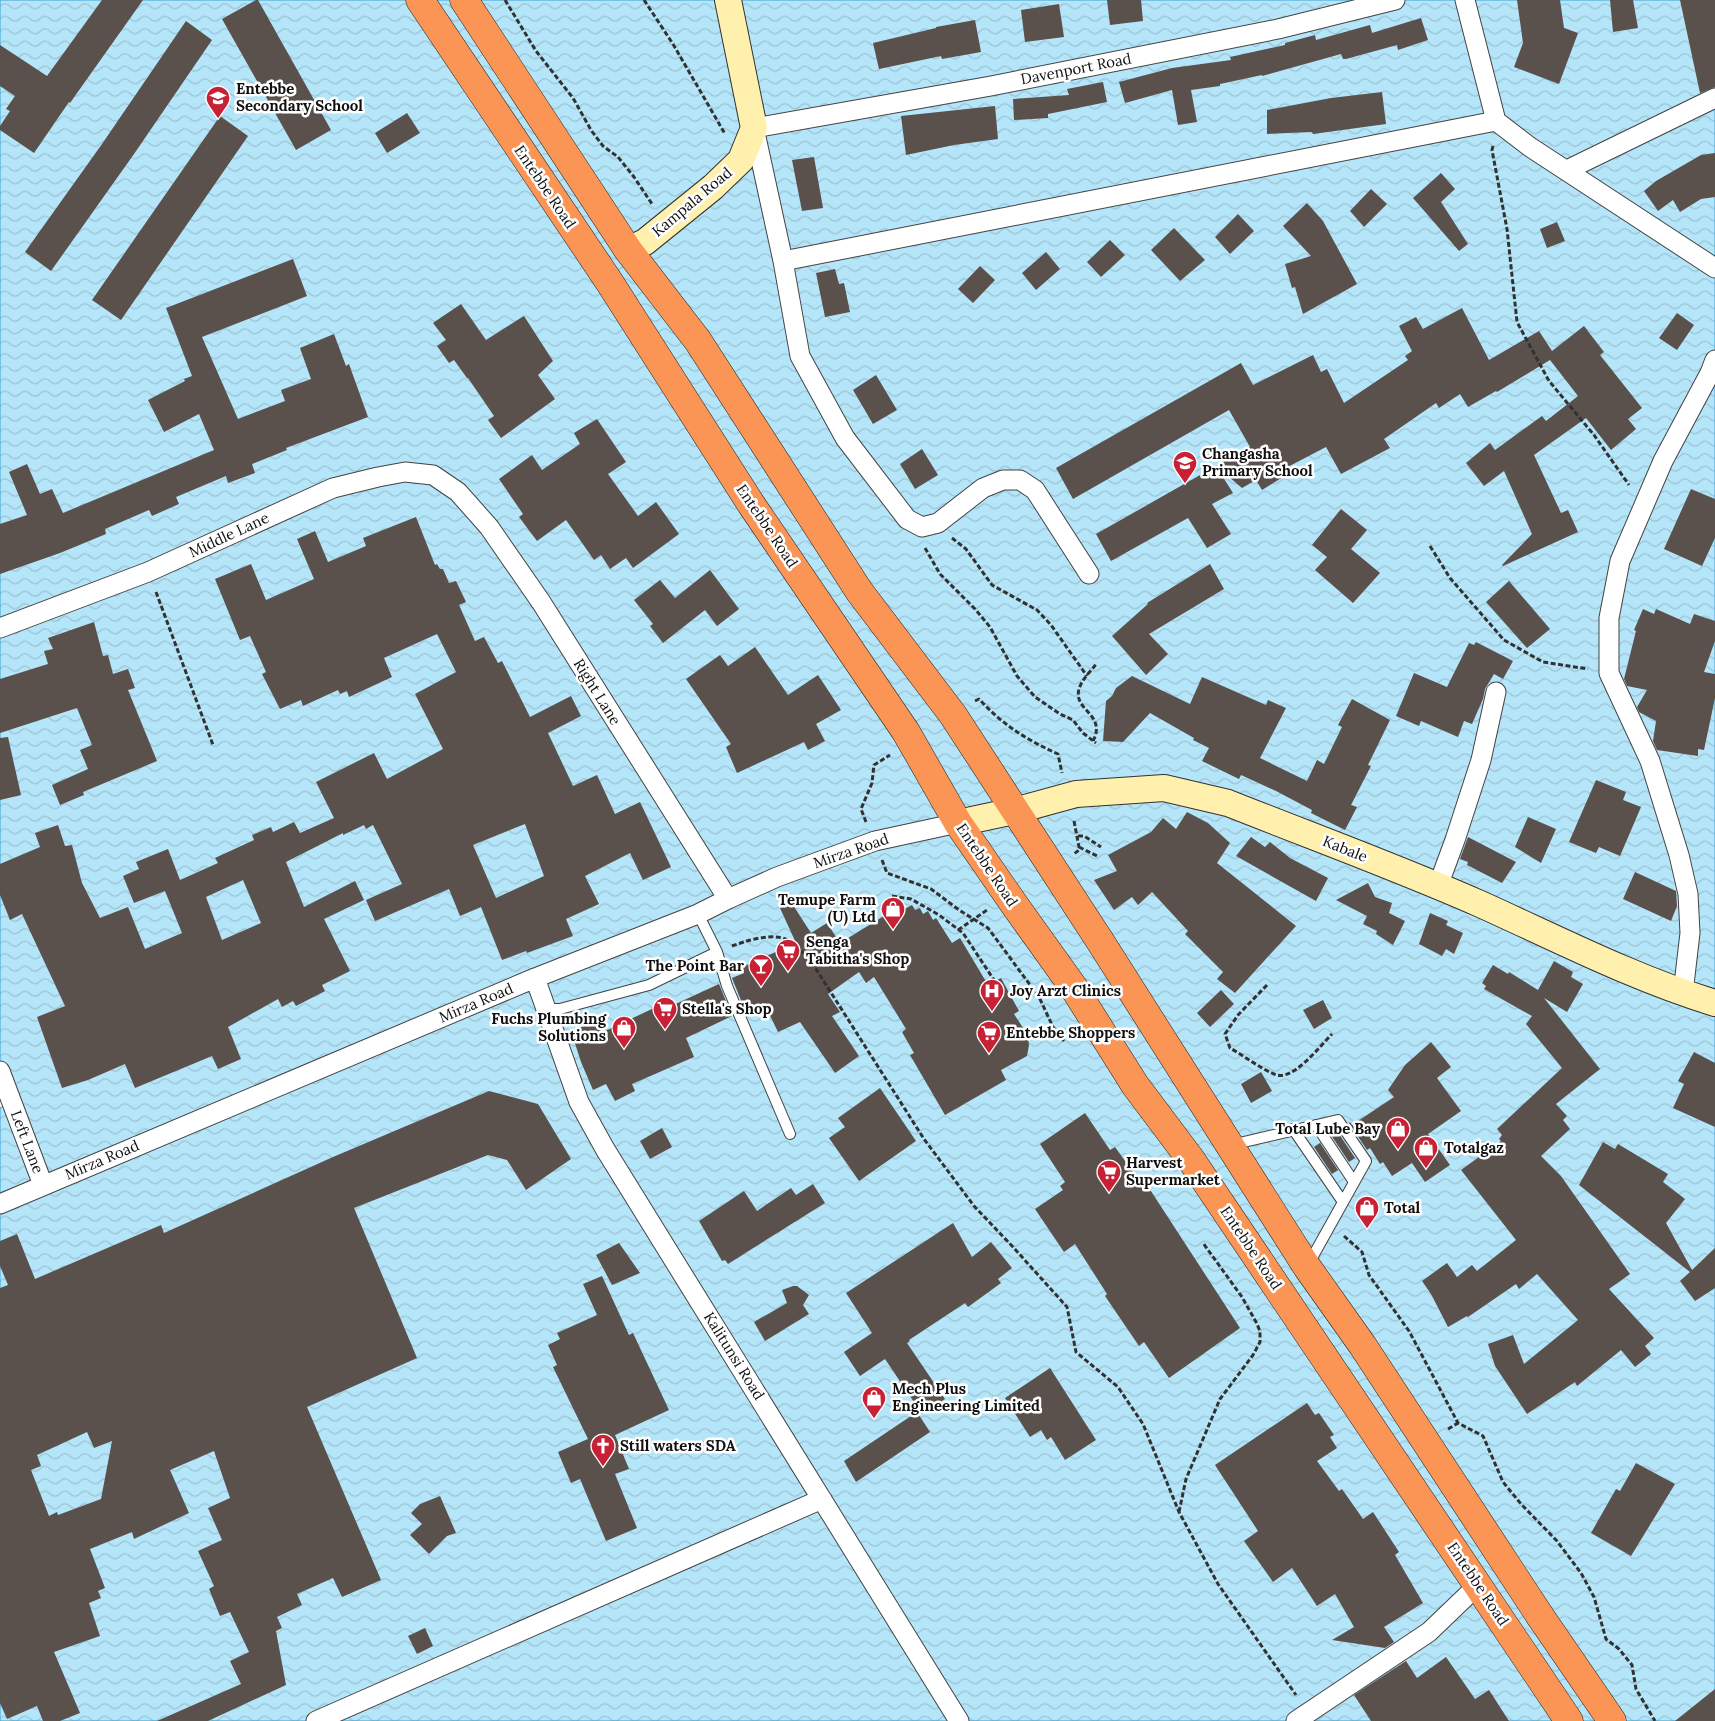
<svg xmlns="http://www.w3.org/2000/svg" width="1715" height="1721" font-family="Lora,serif">
<style>
.water{fill:url(#water-waves);stroke:#38a2d4}
.building{fill:#5a504c;fill-rule:evenodd}
.lines{fill:none;stroke-linecap:round;stroke-linejoin:round}
.lane-casing{stroke:#434343;stroke-width:12}
.street-casing{stroke:#434343;stroke-width:21}
.secondary-casing{stroke:#323232;stroke-width:28}
.highway-casing{stroke:#212121;stroke-width:29}
.path{stroke:#323232;stroke-width:3;stroke-dasharray:5 2.5;stroke-linecap:butt}
.lane{stroke:#fff;stroke-width:10}
.street{stroke:#fff;stroke-width:19}
.secondary{stroke:#fff0ae;stroke-width:26}
.highway{stroke:#fb9555;stroke-width:28}
.labels{text-anchor:middle;stroke-width:5;stroke-linejoin:round;paint-order:stroke}
.street-label{font-size:15px;fill:#101010;stroke:#fff}
.poi-label{font-size:15px;font-weight:bold;fill:#101010;stroke:#fff;text-anchor:start}
</style>
<defs>
<pattern id="water-waves" width="16" height="10" patternUnits="userSpaceOnUse" patternTransform="scale(1.25)"><rect width="16" height="10" fill="#b5e5f9"/><path d="M0 5q4-4 8 0t8 0" fill="none" stroke="#9bc3d4"/></pattern>
</defs>
<rect width="100%" height="100%" fill="#fffcf3"/>
<!-- water -->
<path class="water" d="M0,0H1715V1721H0V1108L6,1105L0,1089Z"/>
<!-- building -->
<path class="building" d="M102,0H143L70,103L69,102L34,153L0,130V126L10,111L6,109L15,96L0,86V45L47,76Z
M256,0H258L331,130L296,150L222,19Z
M1107,0H1141L1143,21L1110,25Z
M1517,0H1560L1564,28L1578,33L1559,84L1514,67L1523,43Z
M1610,0H1633L1638,28L1613,32Z
M1680,0H1715V87L1700,93Z
M1059,4L1064,37L1025,42L1021,10Z
M1421,18L1428,40L1398,50L1397,45L1346,59H1343L1341,54L1262,76V75L1220,84V86L1191,90L1197,122L1178,125L1172,90L1125,103L1119,82L1172,68L1231,60L1230,57L1285,45V43L1315,35L1316,40L1370,25L1372,33Z
M975,20L981,52L942,59L941,56L879,69L873,43L936,28V27Z
M186,21L212,40L134,154L51,271L25,252L102,144Z
M1103,82L1107,102L1048,114V118L1014,120L1013,99L1069,95L1067,89Z
M1382,92L1386,124L1313,134L1312,132L1267,134V110L1331,98Z
M995,106L998,139L954,145L906,155L901,116Z
M407,113L420,133L387,153L375,133Z
M220,116L248,136L121,320L92,300Z
M1715,153V197L1701,199L1680,212L1673,200L1658,211L1644,191L1656,181L1701,155Z
M814,157L823,208L802,211L792,160Z
M1441,173L1455,189L1441,202L1468,244L1459,251L1413,198Z
M1371,189L1387,204L1364,227L1350,211Z
M1307,203L1323,221L1357,284L1303,314L1295,287L1292,288L1285,264L1311,256L1283,226Z
M1238,214L1254,231L1230,254L1215,237Z
M1557,222L1565,241L1547,248L1540,229Z
M1174,228L1205,260L1180,281L1151,250Z
M1110,240L1125,255L1101,277L1087,262Z
M1046,252L1060,269L1036,290L1022,273Z
M293,259L307,296L202,337L238,419L285,401L281,390L311,379L300,348L334,334L346,366L349,364L368,417L286,448L287,450L252,464L255,473L228,483L226,476L176,497L179,504L152,516L149,510L105,529L106,534L60,553L0,574V524L27,515L9,472L27,464L40,494L52,489L63,513L214,450L199,414L164,432L148,400L185,381L184,379L192,376L166,308Z
M980,266L995,280L973,303L958,289Z
M835,269L839,284L844,283L850,312L825,317L816,273Z
M461,304L486,340L524,316L553,361L538,375L555,399L501,438L488,420L494,416L468,378H467L454,360L449,363L437,346L446,340L433,323Z
M1462,308L1489,360L1539,331L1552,351L1584,326L1604,352L1600,355L1642,408L1628,419L1636,429L1611,450L1586,418L1534,455L1561,513L1568,510L1578,532L1503,566L1502,565L1532,534L1504,471L1484,486L1466,463L1490,443L1495,450L1542,416L1546,421L1578,396L1550,360L1497,392L1496,391L1468,407L1460,394L1439,408L1436,403L1384,439L1390,448L1341,474L1326,447L1280,471L1283,477L1262,490L1256,480L1242,488L1216,466L1250,447L1229,410L1073,499L1056,468L1241,363L1253,385L1313,355L1321,372L1327,369L1344,403L1408,360L1405,356L1412,351L1399,326L1416,317L1423,329Z
M1677,313L1694,325L1677,350L1659,338Z
M876,375L897,410L873,424L853,390Z
M597,419L626,462L608,474L638,516L656,502L679,534L633,568L626,558L610,569L601,555L594,560L566,520L537,541L519,517L523,514L499,479L532,455L542,470L580,444L574,433Z
M922,449L938,475L915,489L900,464Z
M1216,466L1233,493L1212,504L1231,534L1207,548L1188,518L1111,561L1096,534Z
M1691,489L1715,499V538L1702,566L1664,549Z
M1341,509L1367,530L1351,549L1380,573L1353,603L1315,570L1327,557L1312,545Z
M416,517L435,565L437,564L440,569H443L449,583L456,581L466,602L459,605L475,641L484,637L498,663L502,661L530,717L571,696L581,716L548,733L573,786L597,775L615,814L640,802L671,867L643,880L630,853L585,876L599,904L566,919L573,936L527,953L526,951L502,960L481,907L460,916L449,889L375,921L366,900L402,884L373,825L366,829L364,825L343,835V833L286,862L304,907L355,881L364,900L324,919L350,971L322,985L325,991L296,1006L293,1001L282,1007L278,999L228,1027L241,1059L218,1069L212,1056L135,1088L125,1064L88,1080L62,1088L37,1017L65,1006L22,914L10,920L0,895V864L40,847L35,833L58,825L65,846L72,845L82,883L100,918L128,907L145,949L182,933L165,891L134,903L123,876L139,869L136,862L168,849L180,880L218,863L215,858L254,840L252,835L271,827L273,832L294,822L300,833L334,818L316,782L374,753L387,779L443,749L415,694L456,672L437,634L384,658L392,677L349,697L347,691L340,694L338,690L303,706L301,700L280,709L262,674L266,672L250,636L240,640L215,579L251,564L266,600L314,579L297,539L315,531L328,562L366,546L363,538ZM525,824L544,876L496,898L473,845ZM243,880L261,923L222,940L206,897Z
M1210,564L1224,589L1149,634L1168,654L1146,675L1112,636L1148,604L1147,603Z
M710,570L739,609L717,626L705,610L663,643L650,626L653,624L634,600L660,580L675,598Z
M1509,581L1550,629L1527,648L1486,602Z
M1643,609L1654,614L1656,609L1690,624L1694,614L1715,621V641L1704,672L1715,674V698L1704,750L1698,749V756L1657,750L1653,741L1656,721L1639,712L1637,707L1647,690L1627,686L1624,679L1636,631L1634,630Z
M94,622L103,656L108,655L113,674L128,669L135,688L128,690L157,761L83,792L84,795L60,805L52,785L88,769L80,750L92,745L77,708L0,733V679L48,664L44,651L53,649L48,638Z
M1476,642L1513,661L1503,679L1494,674L1485,689L1483,699L1472,724L1464,721L1458,737L1421,721L1419,726L1396,716L1414,673L1447,687L1469,643L1474,645Z
M755,647L788,695L818,675L841,710L816,724L825,741L808,750L804,742L737,773L726,747L731,744L686,679L720,655L728,666Z
M1132,676L1190,704L1202,677L1266,705L1268,700L1286,708L1260,758L1307,781L1317,760L1324,764L1342,727L1338,725L1352,699L1390,720L1368,765L1371,766L1351,805L1357,807L1345,830L1311,813L1312,810L1276,791L1241,775L1239,779L1202,761L1209,748L1193,740L1194,738L1150,713L1123,742L1103,741L1106,701L1112,696L1116,688Z
M8,737L21,795L0,800V738Z
M1596,780L1626,792L1623,800L1641,807L1620,856L1599,847L1596,853L1569,842Z
M1187,812L1208,823L1230,843L1217,863L1296,926L1235,993L1217,979L1223,972L1185,934L1188,931L1152,892L1138,905L1132,897L1114,910L1094,880L1117,871L1108,855L1151,832L1163,818L1176,829Z
M1528,817L1556,829L1541,863L1515,847Z
M1251,837L1265,847L1270,842L1290,858L1328,878L1316,901L1236,856Z
M1468,837L1516,862L1502,883L1467,865L1468,862L1460,859Z
M1635,872L1676,891L1677,906L1671,921L1623,899Z
M1368,883L1375,897L1392,903L1389,913L1405,921L1393,945L1376,934L1377,931L1363,924L1367,916L1336,900Z
M791,902L811,933L827,923L840,943L897,908L899,912L912,905L915,910L920,908L923,914L928,911L933,920L936,918L952,943L960,938L988,985L1001,978L1019,1011L1014,1014L1027,1034L1029,1045L1027,1056L1001,1070L1006,1080L945,1115L910,1055L914,1053L902,1032L906,1029L874,977L866,983L859,972L828,994L840,1012L832,1016L859,1056L835,1073L800,1022L778,1032L764,1003L745,1010L732,978L744,973L742,967L796,943L780,908Z
M1430,913L1448,921L1446,925L1463,933L1454,954L1446,949L1442,956L1419,944Z
M1554,961L1573,972L1571,977L1583,984L1567,1012L1544,998L1600,1069L1556,1104L1567,1116L1563,1120L1570,1129L1541,1156L1561,1176L1630,1274L1609,1289L1654,1338L1645,1346L1651,1354L1635,1367L1621,1350L1577,1386L1575,1382L1527,1414L1495,1366L1488,1344L1513,1335L1524,1364L1578,1320L1537,1274L1519,1289L1516,1284L1468,1317L1467,1316L1448,1327L1431,1294L1422,1281L1447,1263L1457,1277L1472,1265L1477,1271L1516,1240L1461,1170L1501,1141L1499,1139L1502,1135L1497,1129L1562,1068L1526,1024L1532,1016L1484,989L1486,986L1482,983L1493,965L1508,974L1509,972L1538,990Z
M719,984L732,1016L686,1038L694,1057L632,1084L635,1091L615,1101L606,1084L593,1090L581,1062L571,1031L598,1021L601,1033L654,1008L656,1013Z
M1221,990L1234,1004L1210,1027L1197,1013Z
M1323,1000L1332,1018L1314,1029L1303,1010Z
M1431,1042L1451,1067L1437,1078L1461,1111L1428,1134L1450,1165L1425,1182L1412,1163L1392,1176L1383,1162L1380,1164L1370,1148L1367,1150L1349,1123L1350,1122L1352,1125L1394,1097L1388,1090L1405,1065Z
M1694,1052L1715,1063V1127L1673,1108L1684,1084L1678,1081Z
M1261,1072L1272,1091L1251,1103L1241,1084Z
M880,1088L916,1141L859,1181L829,1138L845,1127L838,1118Z
M489,1091L538,1104L571,1159L526,1190L507,1160L488,1155L354,1208L417,1358L307,1407L381,1580L342,1597L333,1578L297,1594L302,1605L277,1617L282,1628L276,1631L286,1685L208,1721H157L241,1684L230,1661L249,1652L230,1612L220,1616L209,1589L214,1586L198,1551L222,1540L208,1508L230,1498L214,1451L170,1470L189,1513L134,1539L132,1532L90,1549L105,1588L98,1591L101,1598L89,1603L100,1636L54,1652L80,1713L60,1721H43L37,1706L7,1719L0,1703V1288L8,1285L0,1266V1241L17,1234L35,1279L161,1225L164,1233L333,1157ZM87,1432L94,1448L112,1441L101,1499L58,1515L57,1512L49,1516L31,1470L41,1466L37,1455Z
M1085,1113L1110,1150L1115,1147L1144,1187L1147,1185L1240,1328L1169,1378L1144,1342L1139,1346L1105,1296L1107,1294L1075,1244L1064,1252L1035,1209L1063,1190L1060,1186L1065,1182L1040,1144Z
M662,1128L672,1147L650,1159L640,1141Z
M1337,1131L1355,1158L1349,1162L1331,1135Z
M1603,1142L1615,1149L1618,1144L1668,1174L1663,1182L1685,1199L1666,1223L1692,1270L1715,1248V1288L1695,1301L1680,1281L1690,1272L1579,1185Z
M1320,1143L1338,1170L1332,1174L1314,1147Z
M813,1184L825,1203L728,1264L725,1260L722,1261L699,1221L744,1191L757,1211L791,1188L796,1195Z
M953,1223L972,1257L991,1242L1012,1268L998,1279L1001,1283L968,1307L965,1303L909,1340L910,1341L907,1343L945,1399L922,1414L885,1359L860,1376L844,1352L872,1333L846,1293Z
M619,1243L640,1273L612,1285L596,1255Z
M602,1276L629,1335L633,1333L669,1410L615,1435L629,1469L615,1474L637,1528L606,1541L580,1479L571,1483L558,1452L588,1439L553,1367L557,1365L548,1345L560,1339L557,1333L597,1315L583,1284Z
M793,1286H797L809,1295L803,1305L809,1314L765,1341L754,1322L787,1303L782,1290Z
M1050,1368L1096,1440L1065,1460L1051,1437L1047,1440L1041,1430L1030,1437L1005,1398Z
M1307,1403L1315,1415L1319,1413L1334,1435L1330,1437L1337,1448L1317,1461L1339,1491L1342,1489L1363,1519L1373,1512L1399,1552L1395,1555L1423,1603L1384,1627L1394,1642L1385,1648L1332,1640L1354,1627L1335,1594L1317,1606L1292,1568L1273,1582L1244,1541L1258,1531L1215,1465Z
M917,1412L930,1432L856,1482L844,1461Z
M1636,1463L1675,1484L1631,1556L1591,1533L1616,1489L1620,1491Z
M440,1496L456,1533L447,1536L429,1554L410,1535L422,1524L411,1513L420,1504Z
M425,1628L433,1646L417,1654L408,1636Z
M1446,1657L1475,1699L1489,1690L1509,1721H1371L1354,1695L1406,1661L1417,1678Z
M1715,1689V1721H1675Z"/>
<g class="lines">
<defs>
<path id="lane" d="M698,914L717,952L727,986L790,1134
M545,1009H560L649,985L717,952
M1316,1125L1354,1182
M1293,1129L1343,1202
M1231,1145L1338,1120L1366,1161L1308,1265"/>
<path id="street" d="M1395,0L1278,29L991,86L754,128L783,261L1496,121L1530,147L1715,268
M1465,0L1496,121
M1567,170L1715,98
M783,261L800,356L845,438L907,519L922,527L938,523L983,488L1003,480H1020L1035,490L1089,574
M0,628L148,572L333,488L378,477L405,472L433,475L458,492L489,527L541,602L728,899
M1438,886L1455,840L1481,760L1496,692
M535,978L579,1102L605,1149L959,1721
M1683,993L1690,933L1688,894L1679,855L1650,761L1609,673V618L1620,561L1663,461L1710,373L1715,360
M0,1071L43,1185
M0,1204L535,978L698,914L728,899L777,877L875,841L958,823
M316,1721L822,1499
M1296,1721L1429,1632L1478,1585"/>
<path id="secondary" d="M628,250L645,242L713,187L741,160L754,128L728,0
M958,823L1014,811L1076,794L1164,788L1228,803C1311,836 1396,867 1478,903C1556,938 1633,978 1715,1003"/>
<path id="highway" d="M420,0L610,283L751,504L906,732L958,823L1016,907L1074,988L1135,1085L1192,1161L1569,1721
M464,0L628,250L698,341L859,591L953,715L1100,941L1307,1267L1363,1346L1540,1616L1612,1721"/>
</defs>
<!-- lane casing -->
<use href="#lane" class="lane-casing"/>
<!-- street casing -->
<use href="#street" class="street-casing"/>
<!-- secondary casing -->
<use href="#secondary" class="secondary-casing"/>
<!-- highway casing -->
<use href="#highway" class="highway-casing"/>
<!-- path -->
<path class="path" d="M505,0L536,51L573,98L591,130L603,146L618,157L634,177L652,204
M644,0L673,44L725,134
M1493,146L1492,150L1507,229L1517,322L1549,381L1594,435L1629,485
M952,538L966,549L992,585L1037,610L1051,625L1087,676
M1430,546L1450,578L1504,640L1543,662L1588,669
M925,548L940,574L975,609L990,627L1017,676L1035,697L1060,714L1073,720L1083,733L1096,743
M156,592L213,745
M975,701L979,699C1003,725 1025,739 1058,754L1062,773
M1093,741C1107,714 1073,711 1079,689C1082,679 1091,671 1097,663
M1074,821L1079,847V850L1074,854
M866,822L861,809L872,783L874,765L890,755
M1078,836H1084L1101,847
M1079,847L1097,856
M882,860L887,873L931,889L959,910L988,928L1039,997L1053,1027L1064,1041
M892,896L911,899L939,915L963,933L994,980
M958,930L987,910
M732,946C745,941 774,932 787,940C795,945 802,952 809,958L924,1139L974,1206L1013,1247L1067,1307L1076,1352L1118,1387L1143,1424L1179,1512L1218,1584L1296,1695
M1267,985L1238,1015L1225,1034L1230,1048C1244,1056 1260,1068 1274,1074C1292,1083 1319,1047 1332,1034
M1344,1236L1362,1252L1369,1275L1409,1331L1458,1423L1483,1436L1503,1482L1521,1504L1557,1541L1581,1573L1594,1597L1606,1639L1619,1649L1632,1665L1636,1689L1655,1721
M1448,1429L1458,1423
M1179,1512L1186,1479L1220,1399L1253,1355L1260,1342V1331L1256,1322L1242,1297L1203,1243"/>
<!-- lane -->
<use href="#lane" class="lane"/>
<!-- street -->
<use href="#street" class="street"/>
<!-- secondary -->
<use href="#secondary" class="secondary"/>
<!-- highway -->
<use href="#highway" class="highway"/>
</g>
<!-- icons -->
<defs>
<symbol id="school-pin" viewBox="-11 -11 22 30"><path d="M0 17L-7.5 6A9.5 9.5 0 1 1 7.5 6Z" fill="#c82034" stroke="#fff"/><path d="M0-5L7-2L0 1L-7-2ZM-4 1L0 2.5L4 1V4Q0 6-4 4Z" fill="#fff"/></symbol>
<symbol id="shop-pin" viewBox="-11 -11 22 30"><path d="M0 17L-7.5 6A9.5 9.5 0 1 1 7.5 6Z" fill="#c82034" stroke="#fff"/><path d="M-5-2.5h2.3a2.7 3.5 0 0 1 5.4 0H5L5.5 6h-11ZM-1.5-2.5h3a1.5 2.3 0 0 0-3 0Z" fill="#fff"/></symbol>
<symbol id="supermarket-pin" viewBox="-11 -11 22 30"><path d="M0 17L-7.5 6A9.5 9.5 0 1 1 7.5 6Z" fill="#c82034" stroke="#fff"/><path d="M-6-5.5h2.5l.6 2H6L4.5 2H-2.5L-4.4-4H-6ZM-1.5 3.2a1.3 1.3 0 1 0 .1 0ZM3 3.2a1.3 1.3 0 1 0 .1 0Z" fill="#fff"/></symbol>
<symbol id="bar-pin" viewBox="-11 -11 22 30"><path d="M0 17L-7.5 6A9.5 9.5 0 1 1 7.5 6Z" fill="#c82034" stroke="#fff"/><path d="M-6-5H6L.8 .8V4.5H3.5V6h-7V4.5H-.8V.8Z" fill="#fff"/></symbol>
<symbol id="hospital-pin" viewBox="-11 -11 22 30"><path d="M0 17L-7.5 6A9.5 9.5 0 1 1 7.5 6Z" fill="#c82034" stroke="#fff"/><path d="M-5-5h3v3.5h4V-5h3V5h-3V1.5h-4V5h-3Z" fill="#fff"/></symbol>
<symbol id="church-pin" viewBox="-11 -11 22 30"><path d="M0 17L-7.5 6A9.5 9.5 0 1 1 7.5 6Z" fill="#c82034" stroke="#fff"/><path d="M-1.2-6h2.4v3.5h3.3v2.4h-3.3V6h-2.4V-.1h-3.3v-2.4h3.3Z" fill="#fff"/></symbol>
</defs>
<g fill-rule="evenodd">
<use href="#school-pin" x="204" y="84" width="28" height="38"/>
<use href="#school-pin" x="1171" y="449" width="28" height="38"/>
<use href="#shop-pin" x="879" y="895" width="28" height="38"/>
<use href="#supermarket-pin" x="774" y="937" width="28" height="38"/>
<use href="#bar-pin" x="747" y="952" width="28" height="38"/>
<use href="#hospital-pin" x="978" y="977" width="28" height="38"/>
<use href="#supermarket-pin" x="651" y="995" width="28" height="38"/>
<use href="#shop-pin" x="610" y="1014" width="28" height="38"/>
<use href="#supermarket-pin" x="975" y="1019" width="28" height="38"/>
<use href="#shop-pin" x="1384" y="1115" width="28" height="38"/>
<use href="#shop-pin" x="1412" y="1134" width="28" height="38"/>
<use href="#supermarket-pin" x="1095" y="1158" width="28" height="38"/>
<use href="#shop-pin" x="1353" y="1194" width="28" height="38"/>
<use href="#shop-pin" x="860" y="1384" width="28" height="38"/>
<use href="#church-pin" x="589" y="1432" width="28" height="38"/>
</g>
<g class="labels">
<!-- street labels -->
<g class="street-label">
<text transform="translate(1076 69) rotate(-11)" y="5">Davenport Road</text>
<text transform="translate(545 187) rotate(56)" y="5">Entebbe Road</text>
<text transform="translate(692 202) rotate(-40)" y="5">Kampala Road</text>
<text transform="translate(767 526) rotate(56)" y="5">Entebbe Road</text>
<text transform="translate(229 535) rotate(-25)" y="5">Middle Lane</text>
<text transform="translate(597 692) rotate(58)" y="5">Right Lane</text>
<text transform="translate(1345 849) rotate(22)" y="5">Kabale</text>
<text transform="translate(851 851) rotate(-19)" y="5">Mirza Road</text>
<text transform="translate(987 865) rotate(56)" y="5">Entebbe Road</text>
<text transform="translate(476 1003) rotate(-23)" y="5">Mirza Road</text>
<text transform="translate(27 1142) rotate(69)" y="5">Left Lane</text>
<text transform="translate(102 1160) rotate(-23)" y="5">Mirza Road</text>
<text transform="translate(1251 1248) rotate(56)" y="5">Entebbe Road</text>
<text transform="translate(734 1356) rotate(58)" y="5">Kalitunsi Road</text>
<text transform="translate(1478 1584) rotate(56)" y="5">Entebbe Road</text>
</g>
<!-- poi labels -->
<g class="poi-label">
<text x="236" y="94">Entebbe<tspan x="236" dy="17">Secondary School</tspan></text>
<text x="1202" y="459">Changasha<tspan x="1202" dy="17">Primary School</tspan></text>
<text x="876" y="905" text-anchor="end">Temupe Farm<tspan x="876" dy="17">(U) Ltd</tspan></text>
<text x="806" y="947">Senga<tspan x="806" dy="17">Tabitha's Shop</tspan></text>
<text x="744" y="971" text-anchor="end">The Point Bar</text>
<text x="1010" y="996">Joy Arzt Clinics</text>
<text x="682" y="1014">Stella's Shop</text>
<text x="606" y="1024" text-anchor="end">Fuchs Plumbing<tspan x="606" dy="17">Solutions</tspan></text>
<text x="1006" y="1038">Entebbe Shoppers</text>
<text x="1380" y="1134" text-anchor="end">Total Lube Bay</text>
<text x="1444" y="1153">Totalgaz</text>
<text x="1126" y="1168">Harvest<tspan x="1126" dy="17">Supermarket</tspan></text>
<text x="1384" y="1213">Total</text>
<text x="892" y="1394">Mech Plus<tspan x="892" dy="17">Engineering Limited</tspan></text>
<text x="620" y="1451">Still waters SDA</text>
</g>
</g>
</svg>
